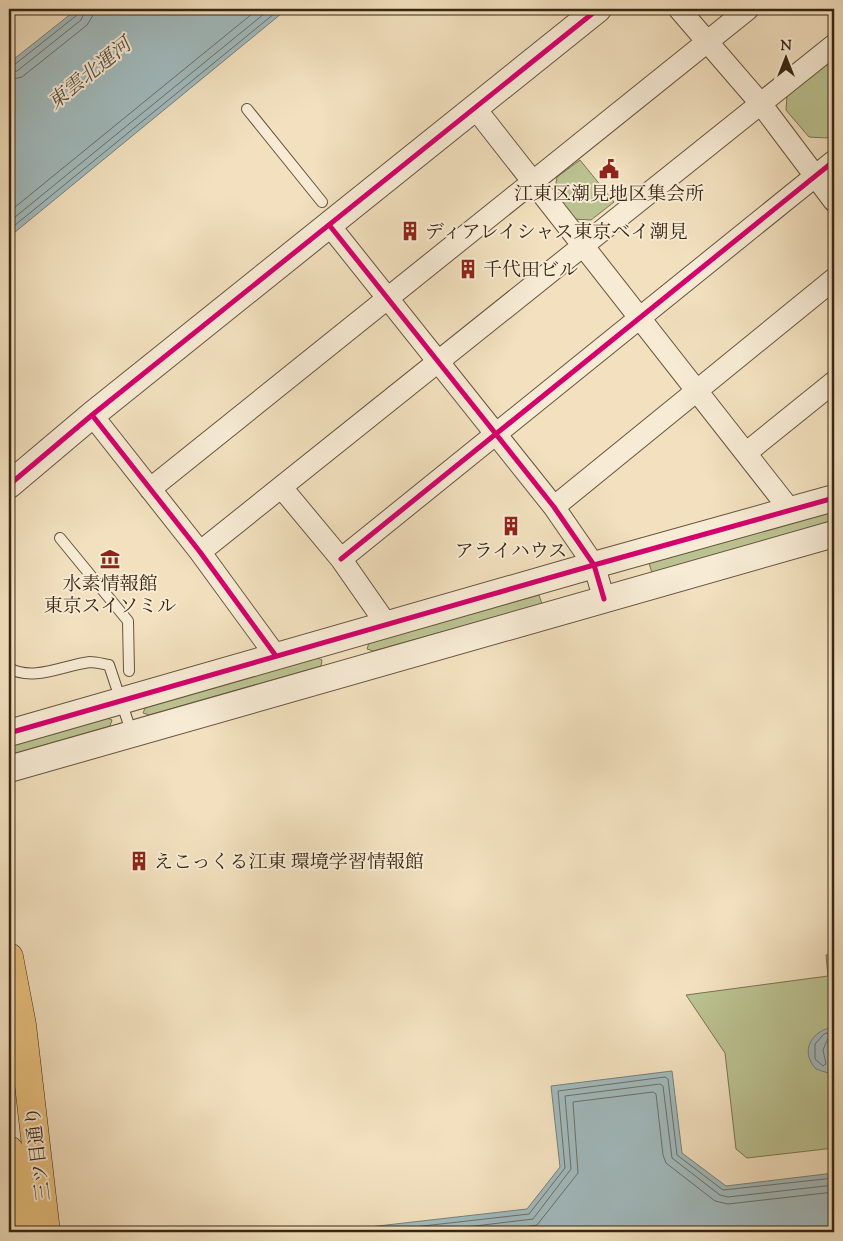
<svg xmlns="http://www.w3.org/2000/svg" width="843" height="1241" font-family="'Sorts Mill Goudy','Noto Serif JP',serif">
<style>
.green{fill:#bbc291;stroke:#7a7452}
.water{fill:#a1babd;stroke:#777f79}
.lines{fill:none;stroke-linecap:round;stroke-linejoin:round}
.shore{stroke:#6c7068;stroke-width:1}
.service-casing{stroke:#66543e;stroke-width:12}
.minor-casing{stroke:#66543e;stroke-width:23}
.tertiary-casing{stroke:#66543e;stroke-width:28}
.primary-casing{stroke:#382613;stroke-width:29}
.motorway-casing{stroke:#382613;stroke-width:29}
.service{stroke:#f7ebd5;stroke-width:10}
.minor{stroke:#f7ebd5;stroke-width:21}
.tertiary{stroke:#f7ebd5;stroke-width:26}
.primary{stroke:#e9c07f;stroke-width:28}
.motorway{stroke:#e9c07f;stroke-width:28}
.cycleway-casing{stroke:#f7ebd5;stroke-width:8}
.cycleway{stroke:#d6006c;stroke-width:5}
.labels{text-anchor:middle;stroke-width:4;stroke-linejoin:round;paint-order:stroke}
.poi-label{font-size:19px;fill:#382613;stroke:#f7ebd5}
.street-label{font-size:19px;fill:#382613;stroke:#f7ebd5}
.water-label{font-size:20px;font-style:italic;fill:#585246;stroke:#f7ebd5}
</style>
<rect width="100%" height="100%" fill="#f2e0be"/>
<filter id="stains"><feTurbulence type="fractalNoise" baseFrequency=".004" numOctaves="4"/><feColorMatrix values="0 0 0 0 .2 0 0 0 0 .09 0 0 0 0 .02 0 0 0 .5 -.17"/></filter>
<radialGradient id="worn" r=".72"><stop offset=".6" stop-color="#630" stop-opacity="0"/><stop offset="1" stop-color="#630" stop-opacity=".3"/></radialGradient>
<!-- green -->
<path class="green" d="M834,58V132L827,138L809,137L786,110L787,96Z
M580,160L614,202L591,220L573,219L554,195L557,177Z
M834,511V522L652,573L649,563Z
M539,595L542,604L373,651L367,649L369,643Z
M318,658L322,660L321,666L149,715L143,713L146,706Z
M107,718L112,720L110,726L9,755V746Z
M834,954V1148L747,1158L736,1149L725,1053L686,995L828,976L826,955Z"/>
<!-- water -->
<path class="water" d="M77,9H287L9,237V63Z
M834,1027V1039C827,1046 828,1053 830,1061L834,1062V1075L816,1069C799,1051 812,1030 834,1027Z
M672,1071L682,1153L726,1186L834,1173V1232H325L527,1209L560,1167L551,1086Z"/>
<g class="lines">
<!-- shore -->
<path class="shore" d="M9,66L14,65L77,15L80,9
M9,73L17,71L81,20L86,9
M9,80L22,77L87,25L92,17L94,9
M9,212L258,9
M9,222L270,9
M9,230L280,9
M827,1033L829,1036L823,1050L826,1064L823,1066L815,1059V1044L823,1035Z
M370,1232L529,1214L565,1168L558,1091L665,1077L668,1079L677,1155L723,1190L834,1178
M425,1232L533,1219L571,1169L565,1096L660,1084L663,1086L672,1158L720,1195L728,1197L834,1185
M492,1232L537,1225L578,1173L573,1102L653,1092L656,1094L663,1155L666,1163L715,1201L728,1204L834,1192"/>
<defs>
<path id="service" d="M247,109L322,202
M60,538L128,621L129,671
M9,668C33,682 64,665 90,662C96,662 103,664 109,665L132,734"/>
<path id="minor" d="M679,9L761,104L834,201
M475,108L791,511
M330,226L554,507L594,565L604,599
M92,415L200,552L276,656
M746,453L834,382
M282,488L341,559L387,625
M150,489L748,9
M554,507L834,279
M200,552L834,45
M341,559L834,161"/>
<path id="tertiary" d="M9,485L92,415L598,9
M9,733L594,565L834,498
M9,769L834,534"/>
<path id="primary" d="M9,957L22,1025L46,1232"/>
<path id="motorway" d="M9,1150L19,1232"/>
</defs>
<!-- service casing -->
<use href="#service" class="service-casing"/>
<!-- minor casing -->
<use href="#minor" class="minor-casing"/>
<!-- tertiary casing -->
<use href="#tertiary" class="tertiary-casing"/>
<!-- primary casing -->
<use href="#primary" class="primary-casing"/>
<!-- motorway casing -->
<use href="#motorway" class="motorway-casing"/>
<!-- service -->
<use href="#service" class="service"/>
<!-- minor -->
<use href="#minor" class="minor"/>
<!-- tertiary -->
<use href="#tertiary" class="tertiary"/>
<!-- primary -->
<use href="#primary" class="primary"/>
<!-- motorway -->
<use href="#motorway" class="motorway"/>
<defs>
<path id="cycleway" d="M330,226L554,507L594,565L604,599
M92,415L200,552L276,656
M9,485L92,415L598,9
M341,559L834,161
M9,733L594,565L834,498"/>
</defs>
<!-- cycleway casing -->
<use href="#cycleway" class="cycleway-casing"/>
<!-- cycleway -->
<use href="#cycleway" class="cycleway"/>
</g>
<!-- icons -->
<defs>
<symbol id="civic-bare" viewBox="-9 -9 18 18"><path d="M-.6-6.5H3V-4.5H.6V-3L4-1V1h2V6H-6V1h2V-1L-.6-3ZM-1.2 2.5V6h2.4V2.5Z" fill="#8f2418" stroke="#f7ebd5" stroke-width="2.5" paint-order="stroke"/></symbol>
<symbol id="building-bare" viewBox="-9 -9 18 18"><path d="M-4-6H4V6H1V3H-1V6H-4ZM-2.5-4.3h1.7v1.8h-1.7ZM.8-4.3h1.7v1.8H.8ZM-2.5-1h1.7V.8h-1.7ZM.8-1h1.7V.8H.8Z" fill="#8f2418" stroke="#f7ebd5" stroke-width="2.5" paint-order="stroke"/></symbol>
<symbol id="museum-bare" viewBox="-9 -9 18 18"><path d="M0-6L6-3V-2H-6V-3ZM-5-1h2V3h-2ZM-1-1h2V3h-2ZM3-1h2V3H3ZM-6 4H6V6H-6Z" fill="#8f2418" stroke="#f7ebd5" stroke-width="2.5" paint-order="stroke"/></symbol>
</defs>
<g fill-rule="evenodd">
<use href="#civic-bare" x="595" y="155" width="28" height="28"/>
<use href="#building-bare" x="396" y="217" width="28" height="28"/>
<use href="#building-bare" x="454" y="255" width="28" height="28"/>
<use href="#building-bare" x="497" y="512" width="28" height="28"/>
<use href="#museum-bare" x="96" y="545" width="28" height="28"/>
<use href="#building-bare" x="125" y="847" width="28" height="28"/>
</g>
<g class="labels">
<!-- poi labels -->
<g class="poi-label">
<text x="609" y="200">江東区潮見地区集会所</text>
<text x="425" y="238" text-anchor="start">ディアレイシャス東京ベイ潮見</text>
<text x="483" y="276" text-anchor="start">千代田ビル</text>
<text x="511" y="557">アライハウス</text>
<text x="110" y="590">水素情報館<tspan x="110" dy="22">東京スイソミル</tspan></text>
<text x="154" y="868" text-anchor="start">えこっくる江東 環境学習情報館</text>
</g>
<!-- street labels -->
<g class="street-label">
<text transform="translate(37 1154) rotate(-97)" y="7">三ツ目通り</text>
</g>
<!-- water labels -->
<g class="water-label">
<text transform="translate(89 73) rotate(-39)" y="7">東雲北運河</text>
</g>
</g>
<!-- margin -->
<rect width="843" height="1241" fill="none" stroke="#f2e0be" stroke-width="30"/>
<rect x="10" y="10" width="823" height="1221" fill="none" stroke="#382613" stroke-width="2.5"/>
<rect x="15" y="15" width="813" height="1211" fill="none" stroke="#382613"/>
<!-- north arrow -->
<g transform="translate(786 58)" stroke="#f7ebd5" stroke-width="4" paint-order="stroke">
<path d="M0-4L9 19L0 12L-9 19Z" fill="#382613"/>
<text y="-8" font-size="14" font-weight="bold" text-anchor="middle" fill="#382613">N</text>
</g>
<rect width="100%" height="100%" filter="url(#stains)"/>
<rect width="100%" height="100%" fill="url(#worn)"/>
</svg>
